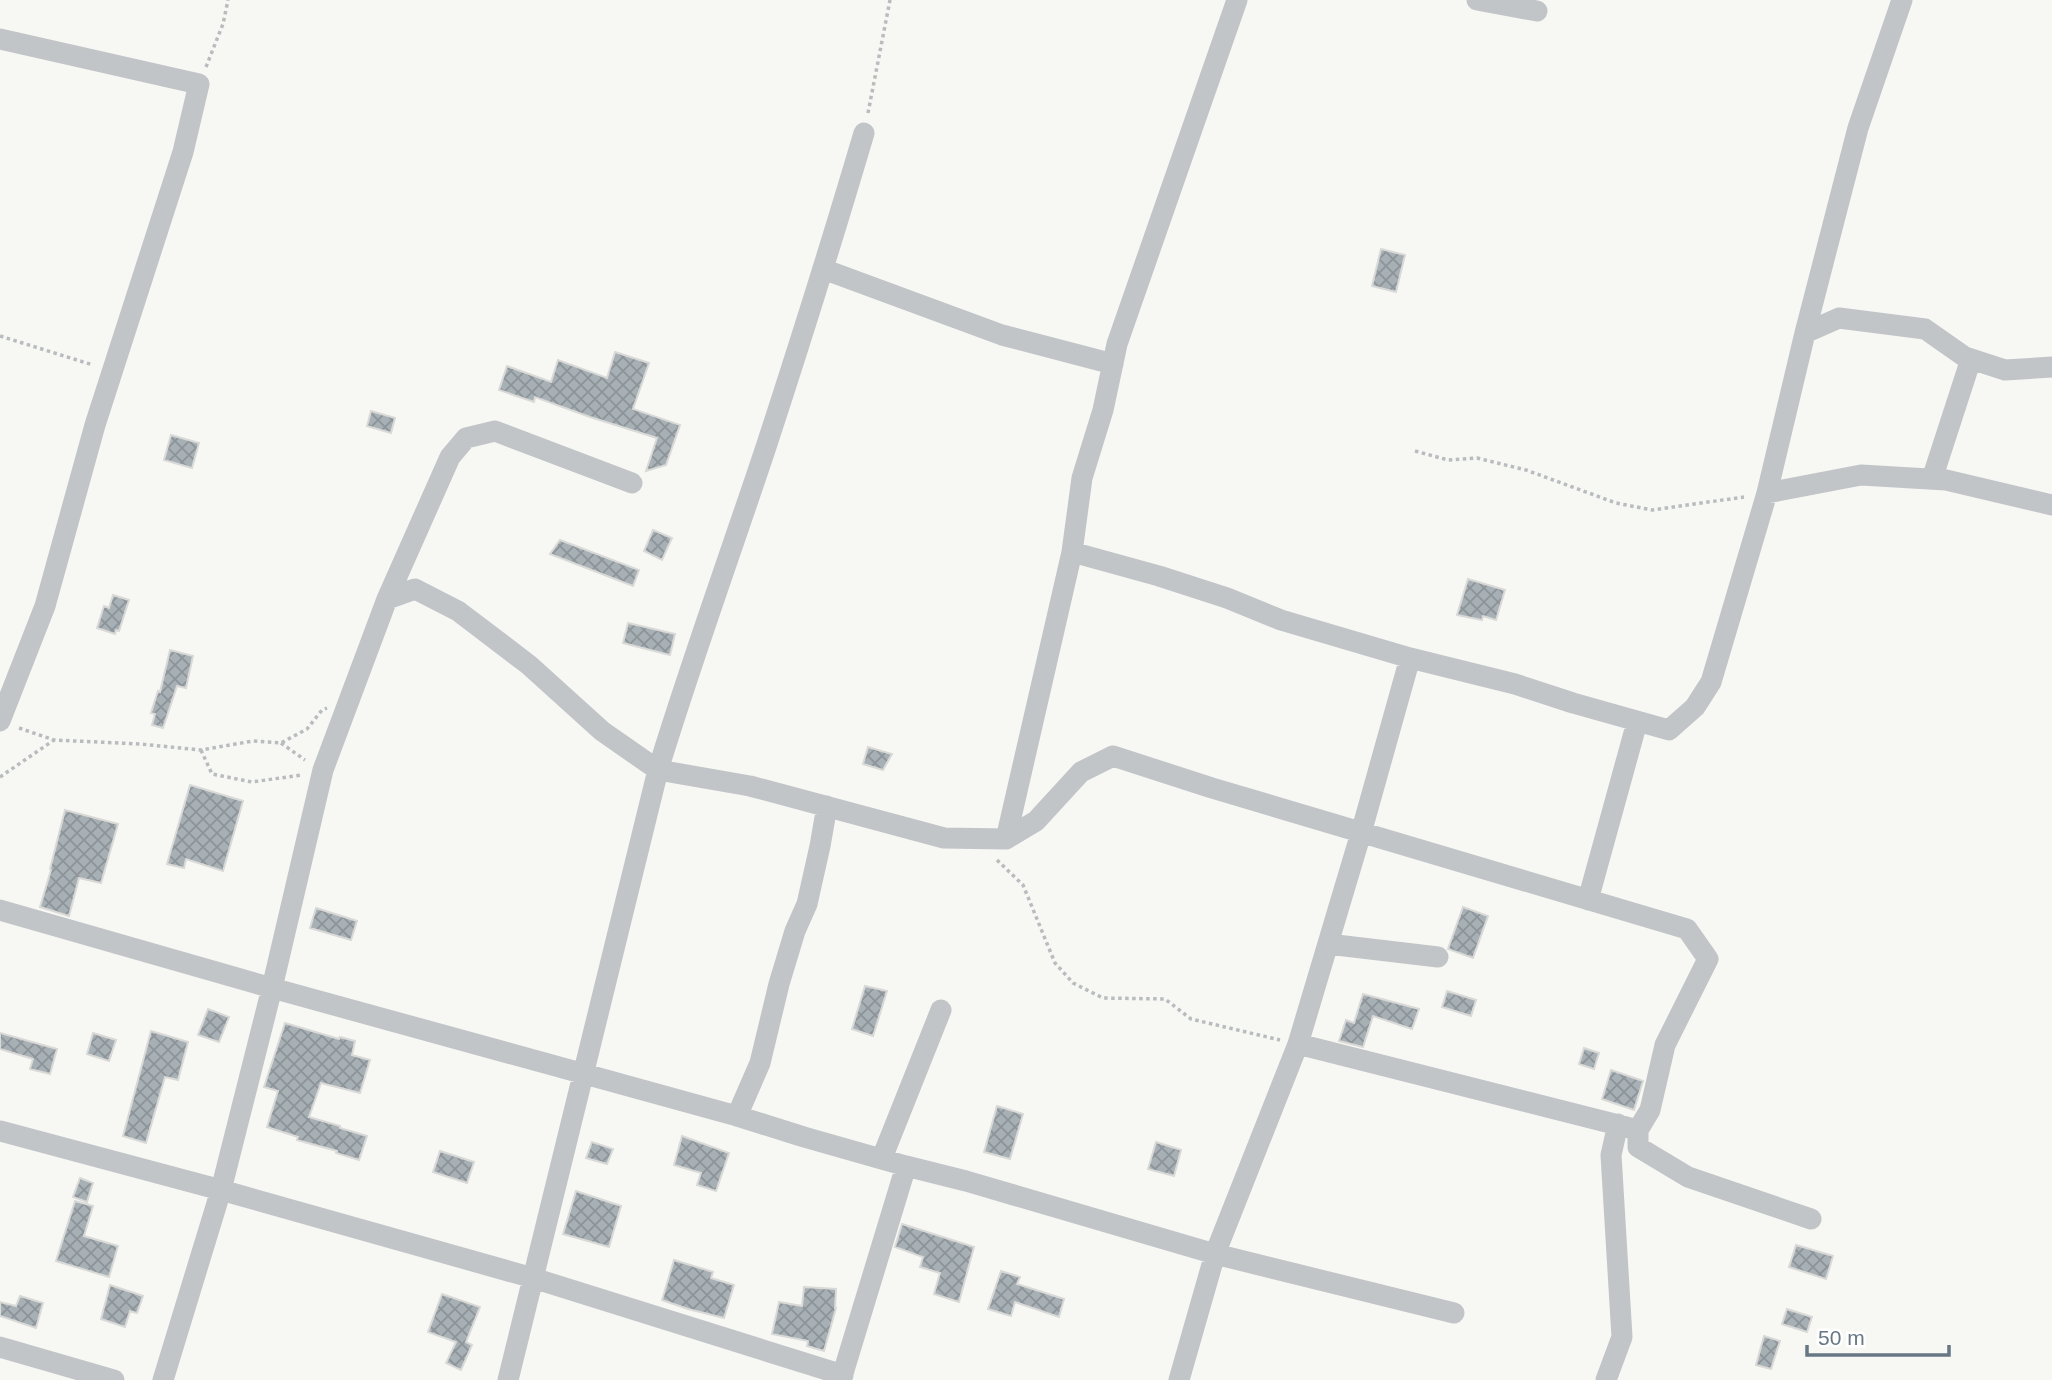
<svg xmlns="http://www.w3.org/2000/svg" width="2052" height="1380" font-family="Arial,sans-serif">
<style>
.building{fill:url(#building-cross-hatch);stroke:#d9d9d7;stroke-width:2}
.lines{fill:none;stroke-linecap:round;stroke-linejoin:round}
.path{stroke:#b9bcbe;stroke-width:3.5;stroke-dasharray:3.5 3.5;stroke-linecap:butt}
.street{stroke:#c1c5c8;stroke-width:21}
</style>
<defs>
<pattern id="building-cross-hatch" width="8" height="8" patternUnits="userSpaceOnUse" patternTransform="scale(1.75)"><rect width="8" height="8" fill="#a7b0b5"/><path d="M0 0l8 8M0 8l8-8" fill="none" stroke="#8c9499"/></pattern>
</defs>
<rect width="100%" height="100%" fill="#f7f7f4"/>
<!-- building -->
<path class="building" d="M1381,249L1405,255L1396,292L1372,286Z
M615,352L649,363L633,409L680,425L666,465L646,471L657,438L590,417L535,397L534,402L499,390L507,366L551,382L558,360L607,378Z
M371,411L395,418L391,433L367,426Z
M171,435L199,443L192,468L164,460Z
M653,530L672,538L662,560L644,551Z
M560,540L639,570L633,586L550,554Z
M1468,579L1505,590L1496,620L1483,616L1482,620L1457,615Z
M113,595L129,600L119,631L116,630L115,634L97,628L104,606L109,608Z
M628,623L675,634L670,655L623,643Z
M170,650L193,656L186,688L177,686L163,728L152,725L155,714L151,713L158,691L160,692Z
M868,747L892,754L883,770L863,764Z
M190,785L243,801L223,871L186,859L184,868L167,864Z
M65,810L118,824L101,883L79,878L69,916L40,907L51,870L50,869Z
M1463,907L1488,916L1473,958L1448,949Z
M316,908L357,921L351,940L310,928Z
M865,986L887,991L873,1036L852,1029Z
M1447,991L1476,1000L1471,1016L1442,1007Z
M1363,994L1419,1009L1412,1029L1373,1016L1363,1047L1339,1041L1346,1020L1354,1023Z
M208,1009L229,1017L219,1042L198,1035Z
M285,1023L339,1039L340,1037L355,1041L352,1055L370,1060L360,1093L321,1083L309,1117L340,1126V1128L367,1136L359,1160L336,1153L337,1151L297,1140L298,1137L267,1127L278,1091L264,1087Z
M151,1031L188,1042L178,1080L165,1077L146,1143L123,1136Z
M0,1033L57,1049L50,1074L30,1069L33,1059L0,1049Z
M93,1033L116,1040L109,1061L87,1054Z
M1584,1048L1599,1053L1594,1069L1579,1064Z
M1611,1070L1643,1081L1634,1110L1602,1099Z
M997,1106L1023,1114L1010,1159L984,1152Z
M682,1136L729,1153L716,1191L697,1185L701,1173L674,1165Z
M592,1142L613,1149L607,1164L586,1158Z
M1156,1142L1181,1150L1174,1176L1148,1169Z
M440,1151L474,1162L467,1183L433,1172Z
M80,1178L93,1183L87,1202L73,1197Z
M576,1191L621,1206L609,1247L563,1234Z
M75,1201L93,1206L84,1236L118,1246L109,1277L56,1261Z
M902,1224L974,1247L959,1302L934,1294L940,1273L920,1267L923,1257L895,1247Z
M1796,1245L1833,1256L1826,1279L1789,1267Z
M674,1260L713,1272L711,1278L734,1285L724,1318L688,1309L662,1300Z
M1001,1271L1020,1277L1017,1284L1064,1299L1059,1317L1015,1302L1011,1316L988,1309Z
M110,1285L143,1296L137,1313L130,1311L125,1327L101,1319Z
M804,1287L836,1289L835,1308H836L824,1351L807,1346L808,1341L772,1334L779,1302L802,1306Z
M442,1294L480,1307L466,1342L472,1345L461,1370L446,1363L456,1342L428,1332Z
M20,1296L43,1303L36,1328L0,1316V1302L16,1306Z
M1787,1309L1812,1317L1807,1332L1782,1324Z
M1764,1336L1780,1341L1771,1369L1756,1365Z"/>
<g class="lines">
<!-- path -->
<path class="path" d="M206,67L223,24L228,0
M868,113L890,0
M0,336L93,365
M1415,451L1448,460L1477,458L1526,470L1616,503L1652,510L1744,497
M19,728L54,740L140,744L201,750L253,741L281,743L307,729L322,710L327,708
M281,743L305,760
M201,750L212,774L252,782L301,775
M0,777L54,740
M997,860L1023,885L1055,963L1073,983L1103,998L1165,999L1191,1019L1280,1040"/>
<!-- street -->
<path class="street" d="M1477,0L1537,11
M0,39L199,84L183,152L95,425L45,606L0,721
M823,269L1002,335L1113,364
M1805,333L1839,318L1925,329L1965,357L2005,370L2052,367
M1932,479L1971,359
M1767,493L1861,475L1946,480L2052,505
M1072,552L1159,576L1227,598L1281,620L1410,658L1515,684L1573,703L1669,730L1695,707L1711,682L1767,493L1805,333L1858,128L1902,0
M387,599L415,589L458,611L529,665L602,731L658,770L750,786L944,838L1006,839L1036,821L1081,772L1113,756L1212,788L1687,929L1708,959L1665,1045L1650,1110L1638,1130L1298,1044
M1006,839L1072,552L1082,478L1103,410L1117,344L1237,0
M1588,900L1637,722
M0,910L272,988L737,1116L804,1137L906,1166L966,1181L1215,1254L1454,1313
M1328,944L1438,957
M737,1116L760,1063L779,984L795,931L807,904L820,846L827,806
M1638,1130V1147L1688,1177L1811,1219
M0,1131L221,1190L533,1278L843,1375
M882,1158L941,1010
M0,1347L114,1380
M163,1380L221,1190L272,988L323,770L387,599L450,457L466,438L495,431L632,483
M508,1380L658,770C691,662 730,555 766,447C800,343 833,238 864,133
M841,1380L906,1166
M1179,1380L1215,1254L1298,1044L1361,833L1410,658
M1606,1380L1622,1337L1611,1155L1618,1124"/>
</g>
<!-- scale -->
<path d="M1807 1345v10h142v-10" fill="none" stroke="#677784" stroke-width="3.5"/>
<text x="1818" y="1345" font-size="21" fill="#677784" stroke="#ffffff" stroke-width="5" paint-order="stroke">50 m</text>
</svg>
